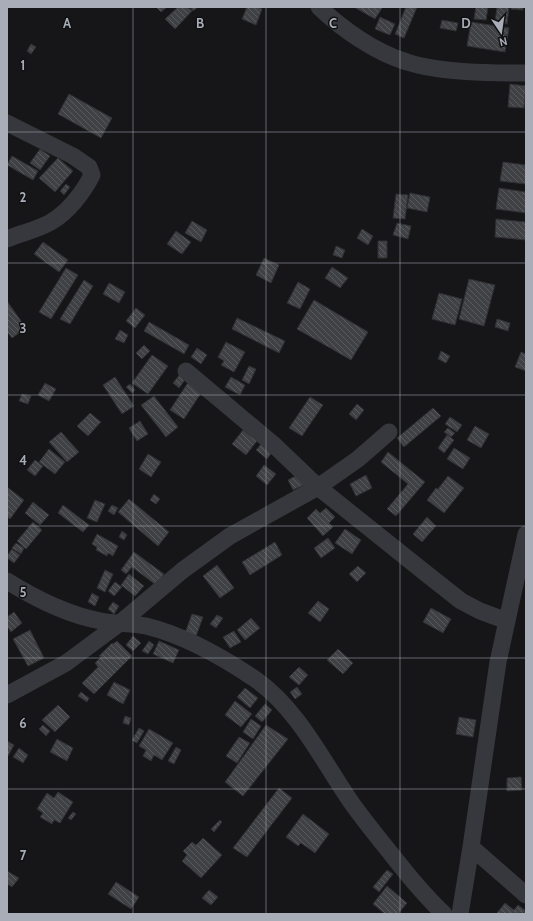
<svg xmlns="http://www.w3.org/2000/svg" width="533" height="921" font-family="Cabin,sans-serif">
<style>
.building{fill:url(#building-back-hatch);stroke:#303034}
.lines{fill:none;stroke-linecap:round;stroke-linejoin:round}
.minor{stroke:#37383d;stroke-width:17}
.grid{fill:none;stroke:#a8adb8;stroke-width:1;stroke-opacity:0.55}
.grid-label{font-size:13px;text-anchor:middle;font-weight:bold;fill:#a8adb8;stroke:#111113;stroke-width:3;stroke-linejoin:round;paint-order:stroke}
</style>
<defs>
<pattern id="building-back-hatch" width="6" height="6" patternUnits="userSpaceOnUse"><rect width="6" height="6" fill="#404145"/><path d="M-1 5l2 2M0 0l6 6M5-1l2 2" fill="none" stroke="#595a5e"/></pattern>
</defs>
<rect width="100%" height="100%" fill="#161618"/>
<!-- building -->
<path class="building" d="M156,7H167L161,12Z
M178,7H187L192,11L175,29L165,19Z
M190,7H198L193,11Z
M247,7H257L262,9L256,25L242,19Z
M354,7H380L382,8L375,19Z
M406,7H417L404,38L395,34Z
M476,7H488L486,20L474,19Z
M497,7H509L507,24L495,22Z
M511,7H523V10L511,9Z
M380,17L395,24L390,35L375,29Z
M442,20L458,23L456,31L440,28Z
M471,22L509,28L505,52L467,46Z
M31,44L36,47L31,54L27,51Z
M510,84L526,86L524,108L508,107Z
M69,94L112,118L101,138L58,114Z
M40,149L50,156L40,170L30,163Z
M12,156L38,171L33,180L7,165Z
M58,158L73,171L55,192L39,178Z
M503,162L526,165V184L500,181Z
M66,184L70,187L64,195L60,191Z
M499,188L526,192V213L496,209Z
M410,193L430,197L427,212L407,208Z
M396,194L408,195L405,219L393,218Z
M496,219L526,222V240L495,237Z
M192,221L207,230L201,242L185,233Z
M397,223L411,226L408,239L393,235Z
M362,229L373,236L368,245L357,238Z
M176,231L191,242L182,254L167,244Z
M378,241H387V258H378Z
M43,242L68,260L59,272L34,254Z
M336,246L345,250L342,258L333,255Z
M264,258L279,265L271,283L256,275Z
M332,267L348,278L340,288L325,278Z
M66,268L78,275L51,319L39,312Z
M469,279L495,285L484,326L459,319Z
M84,280L93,286L70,324L60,319Z
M298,282L310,289L300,309L287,303Z
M109,283L125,292L119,303L103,294Z
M439,293L462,299L455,325L432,319Z
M314,300L368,332L351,360L297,329Z
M7,301L26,328L12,338L7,332Z
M136,308L145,315L135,328L126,321Z
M237,318L285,341L279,353L232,329Z
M497,319L510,323L508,331L495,327Z
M149,322L189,345L184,354L144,331Z
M120,330L128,335L124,343L115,339Z
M226,342L245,352L234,372L221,365L224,361L218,357Z
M144,345L150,351L142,359L136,353Z
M197,348L207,355L201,364L191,357Z
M441,351L450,356L446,363L438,359Z
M521,352L526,354V371L515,367Z
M152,355L168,366L148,394L132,383Z
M249,366L256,369L249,384L242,380Z
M181,373L187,377L179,388L173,383Z
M115,377L134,406L122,414L103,385Z
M231,377L245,385L240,395L225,387Z
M189,381L203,390L184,419L170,410Z
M45,383L56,389L49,401L38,395Z
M130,384L135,390L132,393L126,387Z
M22,394L31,396L28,404L19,401Z
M154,396L178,427L166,437L141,405Z
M310,397L323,405L302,436L289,428Z
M357,404L364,410L356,420L349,414Z
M433,408L441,416L404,447L397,438Z
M90,413L101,422L88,436L77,426Z
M450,417L462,425L457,432L445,424Z
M140,421L148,434L137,441L129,428Z
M475,426L489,434L481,448L467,440Z
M448,428L455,433L451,437L444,432Z
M243,430L257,441L246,455L232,444Z
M61,432L79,452L67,462L49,442Z
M447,435L454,440L444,453L438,448Z
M263,442L273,451L267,459L256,450Z
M454,448L470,458L463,469L447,459Z
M49,449L65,462L55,474L39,462Z
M388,452L425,482L396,516L387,509L408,484L381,462Z
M148,454L161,462L151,477L139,469Z
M35,460L43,466L35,476L27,470Z
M264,465L276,474L267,485L256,476Z
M299,474L304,485L293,490L288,480Z
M366,475L372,488L356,496L350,484Z
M448,476L464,488L444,513L427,500L436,488L438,489Z
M7,487L24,500L10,519L7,517Z
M154,494L160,499L156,504L150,500Z
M129,499L169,532L158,546L118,512Z
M95,500L105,504L97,522L87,518Z
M33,502L49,515L40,525L25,513Z
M63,505L89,525L83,532L58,513Z
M112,505L118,508L114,515L108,511Z
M326,508L335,517L329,523L333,527L323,536L307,518L316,509L320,513Z
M427,517L436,526L422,542L413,534Z
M33,522L42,530L26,549L17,541Z
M345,529L361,540L352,554L335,543Z
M122,531L127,535L124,540L119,537Z
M97,534L118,546L113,556L108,553L107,556L96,550L97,547L92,544Z
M328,538L335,548L321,558L314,548Z
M275,542L282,555L250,575L242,562Z
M16,543L24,548L21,554L12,548Z
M12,549L20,555L14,563L7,558V556Z
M134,552L164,574L156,585L132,567L126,574L121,570Z
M217,565L234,588L220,598L203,576Z
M358,566L366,573L357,582L349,574Z
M105,570L113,574L105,592L97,588Z
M129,574L144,586L135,596L121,585Z
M115,582L122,587L114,596L108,591Z
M92,593L99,597L95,606L88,602Z
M318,601L329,609L320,622L308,613Z
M113,602L119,606L114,614L108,609Z
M431,608L451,619L443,633L423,622Z
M14,612L22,623L11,632L7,626V617Z
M192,614L203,617L195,639L184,636Z
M217,615L223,618L216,628L210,624Z
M251,618L260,628L245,640L237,630Z
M30,630L44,658L28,666L13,639Z
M234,631L241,642L230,648L223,637Z
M133,636L141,643L133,651L126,645Z
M117,641L132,656L94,694L82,683L98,667L95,663L101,657L99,656L112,643L113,644Z
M149,641L154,645L148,654L142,651Z
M159,641L179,650L173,663L153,654Z
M338,649L353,663L343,674L327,660Z
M299,667L308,675L299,685L289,677Z
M114,682L130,690L123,704L107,695Z
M297,687L302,694L295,699L290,692Z
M245,688L258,698L250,708L237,697Z
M81,692L89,698L87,702L78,696Z
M235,701L252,714L241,727L225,715Z
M265,704L272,710L262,722L255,716Z
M58,705L70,717L55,732L42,720Z
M125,716L131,718L129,725L123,723Z
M459,717L476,720L473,737L456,734Z
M251,719L261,726L253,739L243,732Z
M43,725L50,731L46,736L39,729Z
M266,725L288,739L243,796L225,782Z
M139,728L144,731L137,743L132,740Z
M149,729L173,743L162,760L154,755L151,761L143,756L146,750L139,746Z
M239,737L250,743L237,763L226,756Z
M57,739L73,748L67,761L50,752Z
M7,741L14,745L8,756L7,755Z
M176,747L181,750L174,764L168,761Z
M19,748L28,755L23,763L13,757Z
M521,777L522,790L507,791V778Z
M279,788L292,798L247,857L233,848Z
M58,792L73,802L60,823L54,820L52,824L40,817L43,813L37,809L47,793L54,798Z
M73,812L76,814L71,820L68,818Z
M303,814L329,834L315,853L301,843L298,846L286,837Z
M220,820L222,822L214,832L211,829Z
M203,838L222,855L201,878L182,861L187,855L183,851L192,842L196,845Z
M387,870L393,874L379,892L373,887Z
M7,871L19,878L12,887L7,884Z
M116,882L139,897L131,909L108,894Z
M387,886L407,903L398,914H385L373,904Z
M209,890L218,897L211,905L202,898Z
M505,903L514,910L518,905L526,911V913L498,914L497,913Z"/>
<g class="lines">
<!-- minor -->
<path class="minor" d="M319,7C342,29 376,53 407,62C441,73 490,73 526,73
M7,123L73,156L89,167L92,175C83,193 68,212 51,222C37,230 21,233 7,239
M186,371L273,444L318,487L428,575L461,601L480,611L507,621
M7,581C36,599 67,615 101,621C116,624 131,623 146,626C183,635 224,658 255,679C298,709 322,760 351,802C365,822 381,841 396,860C411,879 427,898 444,914
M7,695L66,663L120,623L183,570L230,536L318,487L358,459L389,432
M471,847L526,895
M460,914L471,847L498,662L526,534"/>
</g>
<!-- grid -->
<path class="grid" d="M133,7V914M266,7V914M400,7V914M7,132H526M7,263H526M7,395H526M7,526H526M7,658H526M7,789H526"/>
<g class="grid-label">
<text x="67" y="28">A</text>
<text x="200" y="28">B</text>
<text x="333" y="28">C</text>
<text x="466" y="28">D</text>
<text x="23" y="70">1</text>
<text x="23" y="202">2</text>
<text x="23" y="333">3</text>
<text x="23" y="465">4</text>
<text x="23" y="597">5</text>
<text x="23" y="728">6</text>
<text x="23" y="860">7</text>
</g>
<!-- border -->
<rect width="533" height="921" fill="none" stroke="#a8adb8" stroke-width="16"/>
<!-- north arrow -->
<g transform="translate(501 32) rotate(167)" stroke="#111113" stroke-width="3" paint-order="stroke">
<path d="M0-3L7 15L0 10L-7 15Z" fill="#a8adb8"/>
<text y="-6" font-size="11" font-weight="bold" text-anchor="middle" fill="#a8adb8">N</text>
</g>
</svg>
